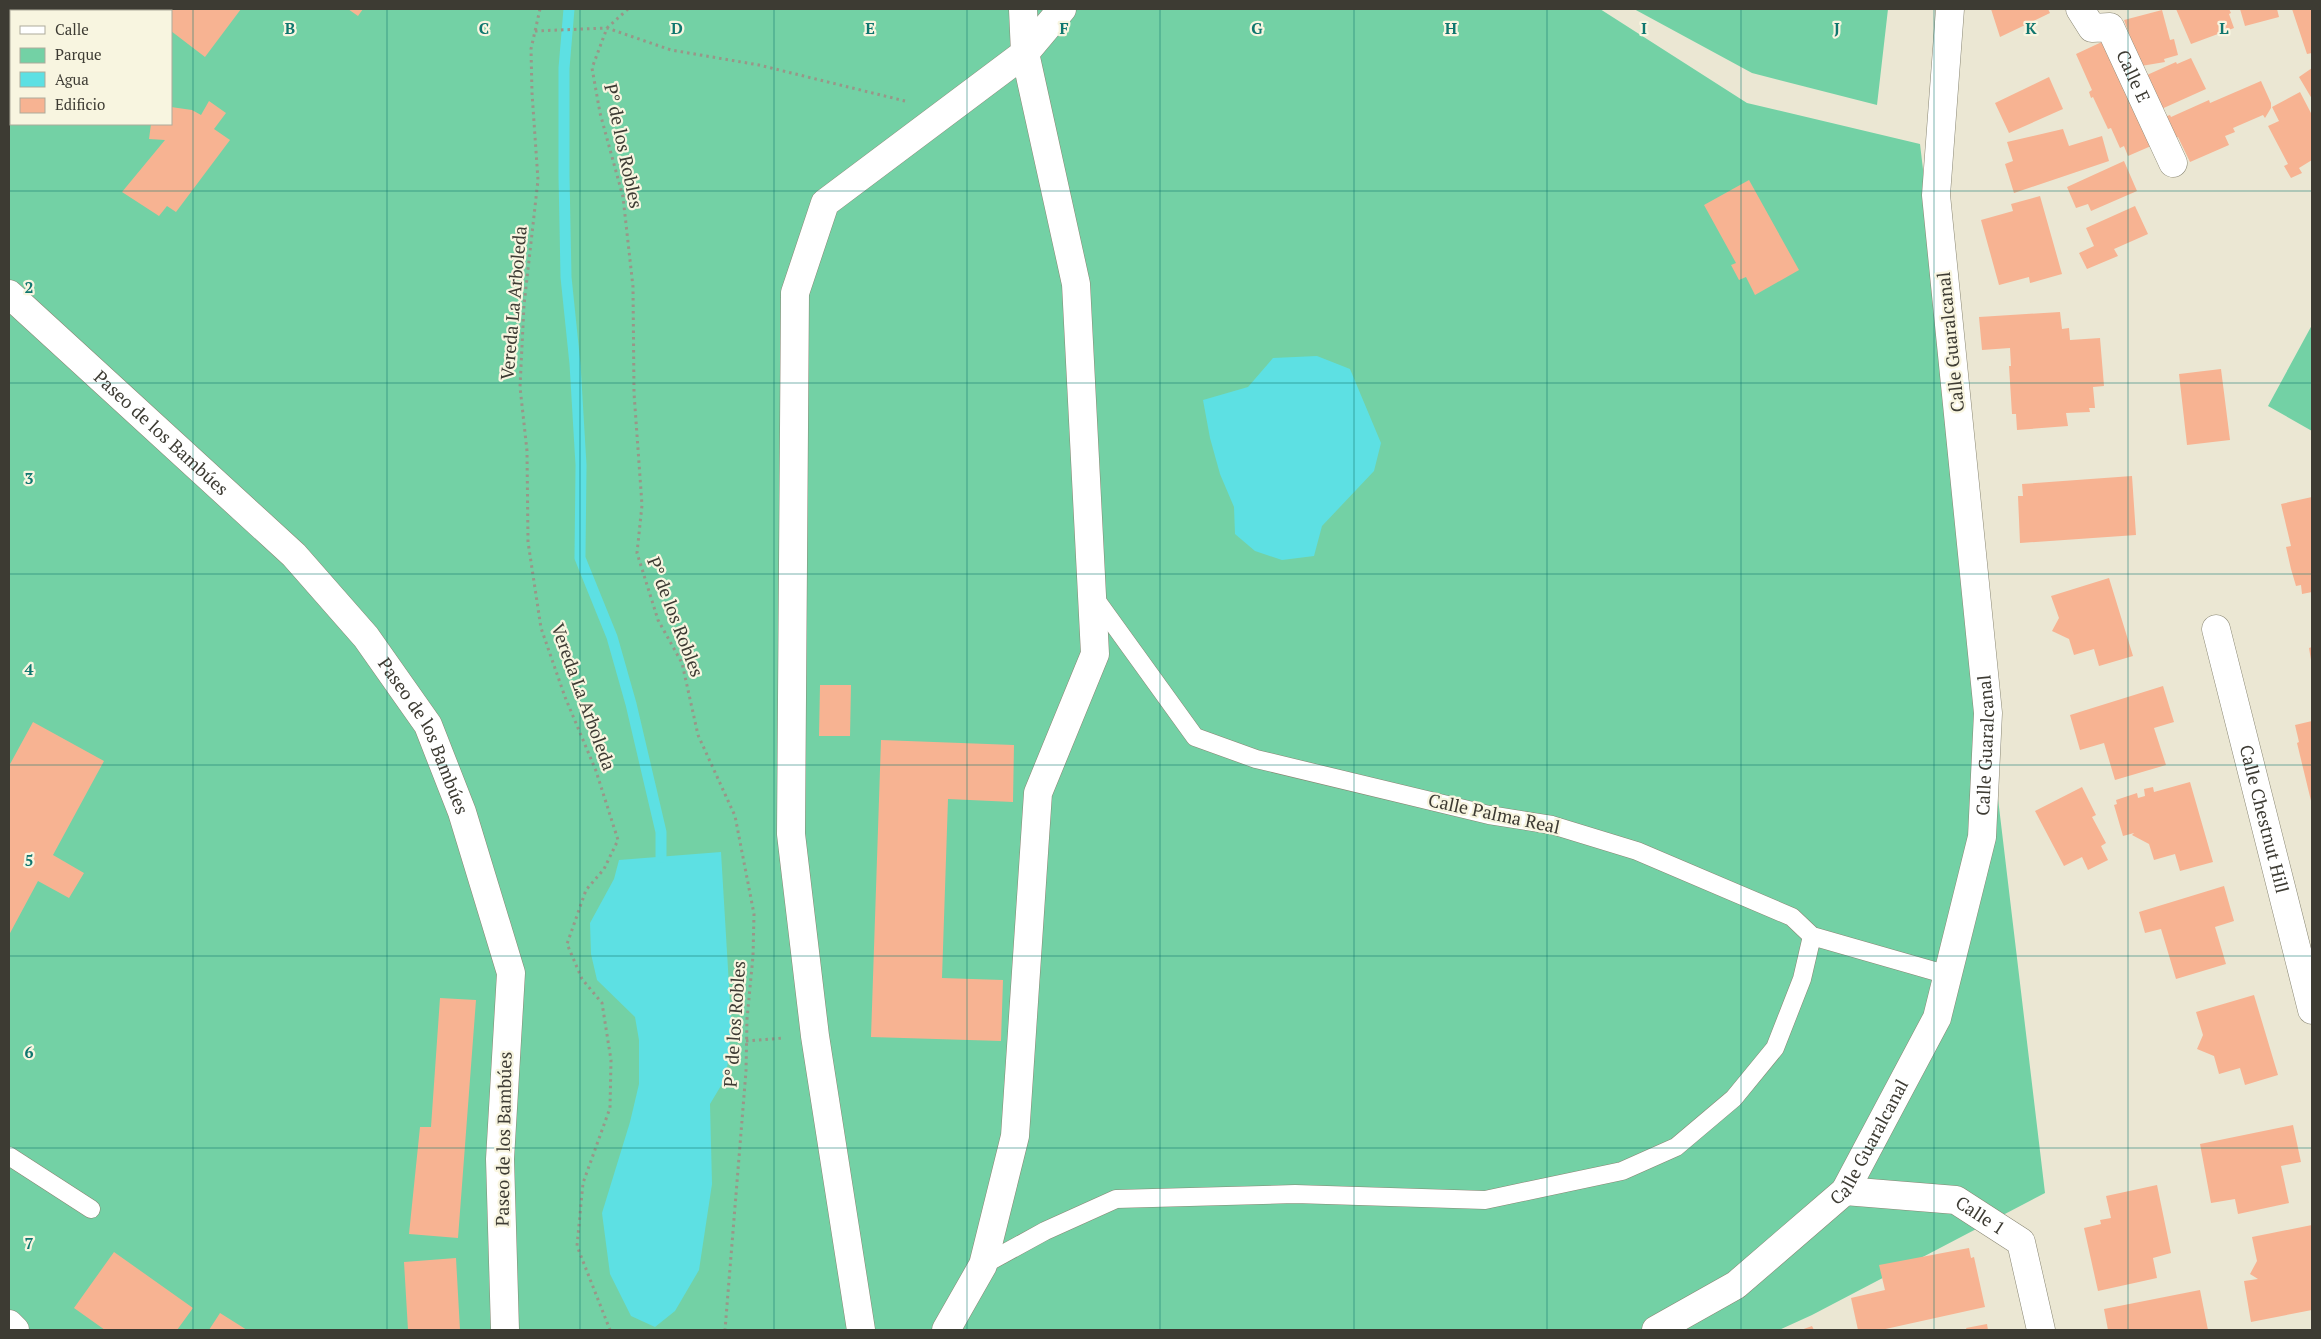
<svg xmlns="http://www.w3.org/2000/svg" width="2321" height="1339" font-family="'PT Serif',serif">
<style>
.green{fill:#73d1a5;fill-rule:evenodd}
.water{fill:#5de0e3}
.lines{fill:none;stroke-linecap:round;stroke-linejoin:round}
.stream{stroke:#5de0e3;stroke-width:11}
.building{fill:#f7b392}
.lane-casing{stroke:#898673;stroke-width:19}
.street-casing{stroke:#898673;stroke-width:29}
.secondary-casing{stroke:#898673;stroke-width:29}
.path{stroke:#999688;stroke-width:3;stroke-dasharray:2.5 4;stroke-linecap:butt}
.lane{stroke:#fff;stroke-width:18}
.street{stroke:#fff;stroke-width:28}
.secondary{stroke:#fff;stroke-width:28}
.grid{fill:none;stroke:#0f766e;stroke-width:1;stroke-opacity:0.55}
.labels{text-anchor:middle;stroke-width:4.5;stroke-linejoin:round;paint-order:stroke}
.street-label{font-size:18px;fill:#3d3b33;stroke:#f8f5e0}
.grid-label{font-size:16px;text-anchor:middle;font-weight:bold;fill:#0f766e;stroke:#f8f5e0;stroke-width:4.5;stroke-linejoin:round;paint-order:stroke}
</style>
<rect width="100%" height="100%" fill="#ebe7d3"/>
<!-- green -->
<path class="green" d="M9,9H1600L1747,103L1920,144L2045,1193L1812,1315L1779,1330H9ZM11,11H171V124H11Z
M1634,9H1888L1877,105L1752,73Z
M2312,325V431L2268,406Z"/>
<!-- water -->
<path class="water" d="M1317,356L1350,369L1381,443L1374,471L1322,526L1314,556L1282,560L1255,551L1235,534L1234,507L1220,474L1210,438L1203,400L1248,387L1273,358Z
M721,852L731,1019L729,1056L725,1079L710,1104L712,1184L699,1270L675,1311L655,1327L631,1316L610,1274L602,1213L630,1122L639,1084V1040L635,1017L597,980L591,954L590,923L614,879L619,860Z"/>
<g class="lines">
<!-- stream -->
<path class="stream" d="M569,9L564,68V176L566,277L575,364L581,465L580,558L612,637L631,704L661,832V857"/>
</g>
<!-- building -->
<path class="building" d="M141,9H241L205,57L171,31V11H144Z
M348,9H363L358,16Z
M1991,9H2048L2050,13L2000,37Z
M2176,9H2229L2231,13L2229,14L2234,28L2191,44Z
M2240,9H2277L2279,17L2245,26Z
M2292,9H2312V53L2307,54Z
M2162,10L2170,40L2174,39L2178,55L2164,59L2165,62L2141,66L2124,20Z
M2106,40L2158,143L2128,156L2124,146L2120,148L2111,128L2108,129L2093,97L2091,98L2089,92L2092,90L2076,54Z
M2191,58L2206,89L2157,111L2143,81L2149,78L2147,75L2176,62L2177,64Z
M2312,68V99L2299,77Z
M2049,77L2063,109L2009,133L1995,103Z
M2261,81L2271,103V108L2265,118L2263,115L2233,128L2235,132L2225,136L2229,145L2190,162L2178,137L2175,139L2164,117L2170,115L2171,117L2209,100L2210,103Z
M2300,92L2312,115V160L2299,168L2302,173L2291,178L2284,166L2288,164L2268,126L2279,121L2272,107Z
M209,101L226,113L214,129L230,140L176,212L167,206L159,216L122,192L165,140L149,139L151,124H171V107L192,110L201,115Z
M2063,129L2069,146L2102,136L2109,161L2014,193L2005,164L2013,161L2007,142Z
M2124,161L2137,191L2091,211L2088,204L2076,208L2067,187Z
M1749,180L1799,270L1755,295L1746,277L1739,280L1731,265L1736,263L1704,205Z
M2040,196L2062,274L2030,283L2029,277L1999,285L1981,220L2013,211L2011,204Z
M2135,206L2148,234L2114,249L2118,256L2087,269L2079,253L2094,246L2086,228Z
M2060,312L2062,329L2069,328L2070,340L2100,338L2104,386L2093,387L2095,408H2089L2090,412L2066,413L2068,426L2017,430L2016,414H2012L2009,366H2011L2010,348L1982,350L1979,317Z
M2221,369L2230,440L2187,445L2179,374Z
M2132,476L2136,535L2020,543L2018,496H2023L2022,484Z
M2312,497V592L2302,594L2301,585L2296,586L2291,569L2286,547L2291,546L2281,504Z
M2109,578L2133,656L2099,666L2094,649L2074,655L2069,639L2052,631L2059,618L2051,596Z
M2312,647V660H2311L2309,648Z
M820,685H851L850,736H819Z
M2163,686L2174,722L2154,728L2166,765L2115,780L2104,743L2080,750L2070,715Z
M2312,721V805L2297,743L2299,742L2295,725Z
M33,722L104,761L53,855L84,873L69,898L38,881L9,935V766Z
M881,740L1014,745L1013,802L948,799L942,978L1003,980L1001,1041L871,1037Z
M2190,782L2213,862L2180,871L2175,854L2154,860L2149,844L2132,835L2134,833L2123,836L2114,805L2117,804L2116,800L2137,793L2138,798L2145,796L2144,789L2153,787L2154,792Z
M2082,787L2096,815L2092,817L2106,843L2101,846L2108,860L2088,870L2082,857L2064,866L2035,811Z
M2224,886L2234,921L2215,927L2226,964L2176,979L2161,929L2145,933L2139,912Z
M2254,995L2278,1075L2245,1085L2240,1068L2219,1074L2214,1056L2197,1049L2203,1035L2196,1012Z
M440,998L476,1000L458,1238L409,1234L420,1127H431Z
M2293,1125L2301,1162L2281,1166L2289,1203L2238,1214L2235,1199L2211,1203L2200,1144Z
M2157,1185L2171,1253L2153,1258L2157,1278L2098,1291L2084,1228L2101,1224L2100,1220L2111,1218L2106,1196Z
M2312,1225V1310L2251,1322L2244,1281L2258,1279L2250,1274L2257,1261L2252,1237Z
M1969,1248L1971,1258L1974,1257L1985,1307L1881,1330H1858L1851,1298L1885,1290L1879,1265Z
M114,1252L193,1308L177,1330H105L74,1308Z
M456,1258L460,1330H408L404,1262Z
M2200,1290L2208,1330H2108L2104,1309Z
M220,1313L247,1330H209Z
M1987,1324L1988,1330H1967L1966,1328Z
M1812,1326L1814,1330H1801Z"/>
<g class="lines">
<defs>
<path id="lane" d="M1094,597L1195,737L1256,759L1489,815L1552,825L1637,851L1792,917L1812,936L1948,975
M9,1156L91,1209
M983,1265L1045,1231L1116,1199L1295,1194L1485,1200L1622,1171L1676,1147L1734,1098L1775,1048L1802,979L1812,936"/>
<g id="street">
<path id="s1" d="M2080,9L2092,28L2110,27L2173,163"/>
<path d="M9,21L11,17"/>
<path id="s2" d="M9,294L294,555L366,637L428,725L462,812L511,973L500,1159L505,1330"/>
<path id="s3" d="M2216,629L2312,1010"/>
<path id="s4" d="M1845,1191L1956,1200L2021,1242L2041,1330"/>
<path d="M9,1324L15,1330"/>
<path d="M861,1330L815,1036L791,834L795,293L825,203L1025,53L1023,9"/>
<path d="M946,1330L983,1265L1015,1136L1038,793L1095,654L1076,284L1025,53L1062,9"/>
</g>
<g id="secondary">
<path id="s5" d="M1656,1330L1736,1285L1845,1191L1937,1018L1982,837L1988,713L1936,195L1950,9"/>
</g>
</defs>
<!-- lane casing -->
<use href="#lane" class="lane-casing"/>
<!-- street casing -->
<use href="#street" class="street-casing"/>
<!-- secondary casing -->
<use href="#secondary" class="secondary-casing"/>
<!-- path -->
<path class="path" d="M540,9L531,49L532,93L538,180L524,305L520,387L527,451L528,542L541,628L565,697L596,771L618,840L604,869L586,890L567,944L582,979L602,1003L611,1060L610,1108L583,1183L577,1246L610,1330
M628,9L607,28L592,68L600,113L623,197L633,287L634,393L642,505L637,553L658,620L682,663L698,735L735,816L754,914L753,956L747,1019L746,1071L725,1330
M535,31L607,28L671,50L759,65L905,101
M746,1041L783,1038"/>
<!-- lane -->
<use href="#lane" class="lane"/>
<!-- street -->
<use href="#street" class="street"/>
<!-- secondary -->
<use href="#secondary" class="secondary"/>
</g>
<!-- grid -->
<path class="grid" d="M193,9V1330M387,9V1330M580,9V1330M774,9V1330M967,9V1330M1160,9V1330M1354,9V1330M1547,9V1330M1741,9V1330M1934,9V1330M2128,9V1330M9,191H2312M9,383H2312M9,574H2312M9,765H2312M9,956H2312M9,1148H2312"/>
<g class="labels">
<!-- street labels -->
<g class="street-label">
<text dy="6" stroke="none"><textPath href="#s1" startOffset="95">Calle E</textPath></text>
<text transform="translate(623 146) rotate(78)" y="6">P° de los Robles</text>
<text transform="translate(514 303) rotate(-85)" y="6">Vereda La Arboleda</text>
<text transform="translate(1951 342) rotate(-96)" y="6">Calle Guaralcanal</text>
<text dy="6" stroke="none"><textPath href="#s2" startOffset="206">Paseo de los Bambúes</textPath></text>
<text transform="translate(675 617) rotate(69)" y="6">P° de los Robles</text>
<text transform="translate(583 697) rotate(70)" y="6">Vereda La Arboleda</text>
<text dy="6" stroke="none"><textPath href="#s2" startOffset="611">Paseo de los Bambúes</textPath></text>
<text dy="6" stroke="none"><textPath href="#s5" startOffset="710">Calle Guaralcanal</textPath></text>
<text transform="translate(1494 814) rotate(12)" y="6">Calle Palma Real</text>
<text dy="6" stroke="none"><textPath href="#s3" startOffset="196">Calle Chestnut Hill</textPath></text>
<text transform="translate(735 1024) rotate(-86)" y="6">P° de los Robles</text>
<text transform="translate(504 1139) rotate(-89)" y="6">Paseo de los Bambúes</text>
<text dy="6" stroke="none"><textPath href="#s5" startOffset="290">Calle Guaralcanal</textPath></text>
<text dy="6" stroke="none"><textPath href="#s4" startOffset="140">Calle 1</textPath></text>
</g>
</g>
<g class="grid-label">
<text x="290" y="34">B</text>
<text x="484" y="34">C</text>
<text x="677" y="34">D</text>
<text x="870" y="34">E</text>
<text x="1064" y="34">F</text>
<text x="1257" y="34">G</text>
<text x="1451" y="34">H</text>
<text x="1644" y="34">I</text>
<text x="1837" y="34">J</text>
<text x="2031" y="34">K</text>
<text x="2224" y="34">L</text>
<text x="29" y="293">2</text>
<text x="29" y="484">3</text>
<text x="29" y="675">4</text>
<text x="29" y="866">5</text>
<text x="29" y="1058">6</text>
<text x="29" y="1249">7</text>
</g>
<!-- border -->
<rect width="2321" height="1339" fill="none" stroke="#3d3b33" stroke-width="20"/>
<!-- legend -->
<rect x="10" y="10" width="162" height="115" fill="#f8f5e0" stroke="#adab9b"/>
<rect x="20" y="26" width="25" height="8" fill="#ffffff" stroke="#adab9b"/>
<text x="55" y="35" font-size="15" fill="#3d3b33">Calle</text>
<rect x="20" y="48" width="25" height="15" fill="#73d1a5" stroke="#adab9b"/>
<text x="55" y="60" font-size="15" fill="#3d3b33">Parque</text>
<rect x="20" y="72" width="25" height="15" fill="#5de0e3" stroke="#adab9b"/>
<text x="55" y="85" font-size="15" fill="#3d3b33">Agua</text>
<rect x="20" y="98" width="25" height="15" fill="#f7b392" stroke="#adab9b"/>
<text x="55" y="110" font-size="15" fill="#3d3b33">Edificio</text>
</svg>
